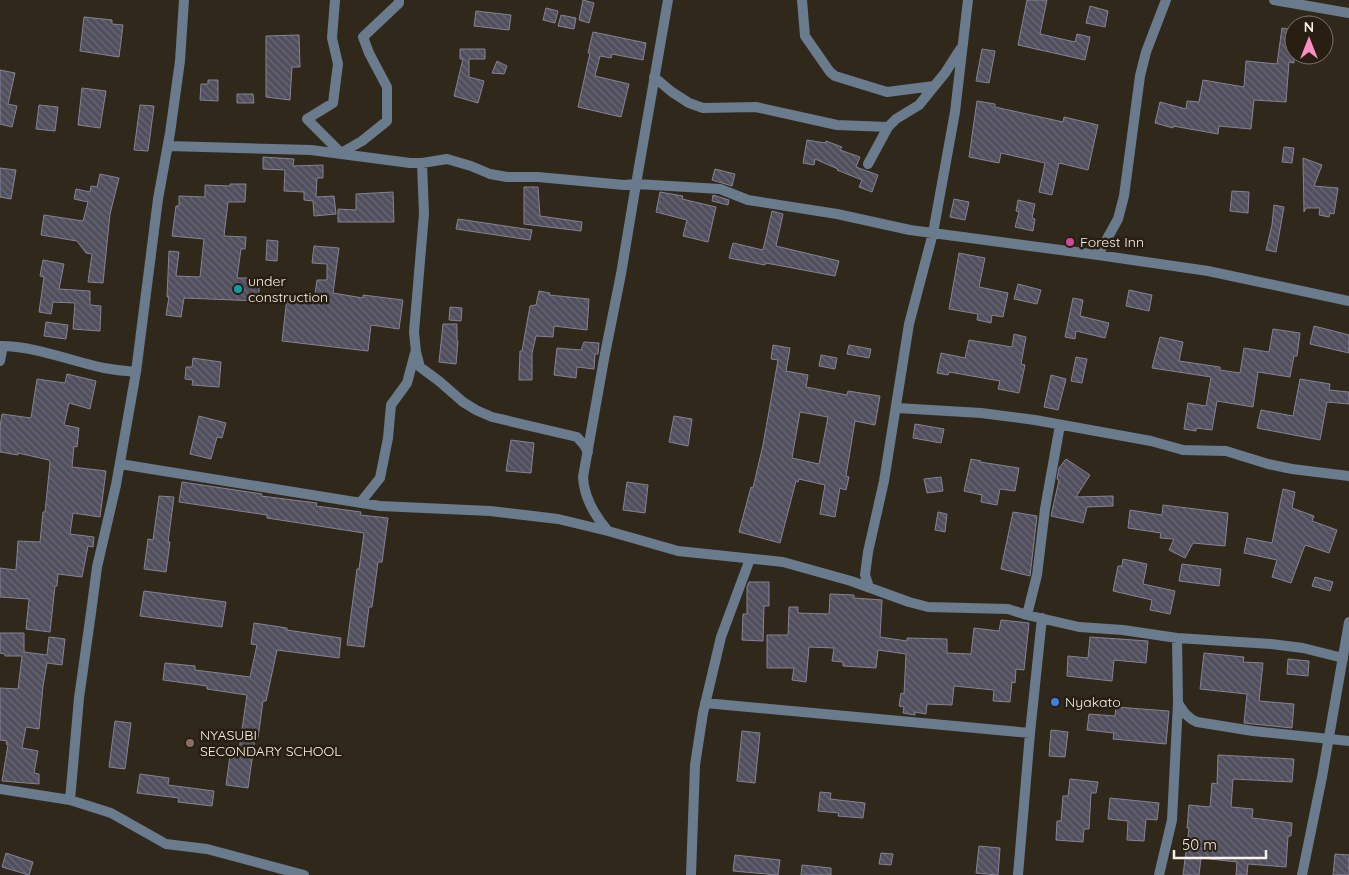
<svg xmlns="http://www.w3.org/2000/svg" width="1349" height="875" font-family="Quicksand,sans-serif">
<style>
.building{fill:url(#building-back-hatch);stroke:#858293;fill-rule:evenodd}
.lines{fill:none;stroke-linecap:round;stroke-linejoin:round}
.minor{stroke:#697b8d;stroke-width:10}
.tertiary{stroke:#697b8d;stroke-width:10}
.hotel-dot{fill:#d1479c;stroke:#281f12;stroke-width:2}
.culture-dot{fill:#0f9aa8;stroke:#281f12;stroke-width:2}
.shop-dot{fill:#3f7fe0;stroke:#281f12;stroke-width:2}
.education-dot{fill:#8d6e63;stroke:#281f12;stroke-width:2}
.labels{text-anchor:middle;stroke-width:5;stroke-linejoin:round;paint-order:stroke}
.poi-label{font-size:14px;fill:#f9f2ea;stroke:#281f12;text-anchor:start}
</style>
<defs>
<pattern id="building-back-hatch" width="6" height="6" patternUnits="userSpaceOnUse" patternTransform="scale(1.25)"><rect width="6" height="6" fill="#514e5e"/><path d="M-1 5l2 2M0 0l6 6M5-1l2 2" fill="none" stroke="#6b6875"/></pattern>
</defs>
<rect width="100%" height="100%" fill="#31281c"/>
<!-- building -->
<path class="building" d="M583,0L594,3L589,23L579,20Z
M1027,0H1047L1040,34L1075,42L1077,34L1090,37L1085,60L1018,45Z
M1090,6L1108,11L1105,27L1086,23Z
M546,8L558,11L555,23L543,20Z
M476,11L511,15L509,30L474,26Z
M561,15L576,18L574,29L558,26Z
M84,17L112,20V24L123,25L119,57L80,51Z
M1282,28L1294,30V63L1289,62L1286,102L1254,100L1251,129L1219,126L1218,134L1173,126V128L1155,123L1160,102L1186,109L1187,101L1199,102L1203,80L1244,87L1246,61L1277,64Z
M593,32L646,43L643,60L612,54L611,58L600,56L595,76L629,84L621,117L578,107L590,53H588Z
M299,35L300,67H292L290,100L266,97V36Z
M460,49H485V59H469V77L484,81L478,103L454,96L463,59H460Z
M982,49L995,51L989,83L976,81Z
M497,61L507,66L504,74L492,73Z
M0,70L15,73L8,104L17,106L12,127L0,124Z
M208,80H218V101L200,100L201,84H208Z
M82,88L106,91L100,128L78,125Z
M237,94H253L254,103H237Z
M977,101L995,104V107L1063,122L1064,117L1098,125L1088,170L1059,163L1052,195L1039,192L1045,163L1001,153L999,163L969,157Z
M39,105L58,107L55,131L36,129Z
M140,105L154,106L148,151L134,150Z
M807,140L825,143L826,141L842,147L840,150L860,157L856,167L878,175L872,192L859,187L862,180L837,170L838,169L815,159L814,165L803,163Z
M1284,147L1294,148L1292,163L1282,162Z
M263,157L294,159L293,166L323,165V178H317L316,197L334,196L336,214L314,216L313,201L304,200V192L284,191L285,170L263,169Z
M1303,158L1322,165L1314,186L1338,188L1334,214L1330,213L1329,217L1319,215L1320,208H1306L1304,212Z
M0,168L16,170L11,199L0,197Z
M715,169L735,174L732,186L712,180Z
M100,174L119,178L110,214L103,283L88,282L92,254L86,253L77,241L41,235L44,215L83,221L88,202L74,199L76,189L90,192L91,186L97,187Z
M230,184H246L245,202H228L224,236L246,237L245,249H241L237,278H259V301L184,298L181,317L166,315L169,297H167L169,251L179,252L176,276L200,277L204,239L172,236L176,206H179V196L205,197V185L230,186Z
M524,187H538L540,216L582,222L581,231L524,224Z
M1232,191L1249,192L1248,213L1230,211Z
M393,192L394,222H338V209L356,210V194Z
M660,192L683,196L682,199L716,207L708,242L683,236L687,220L656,212Z
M713,195L729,200L728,205L712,201Z
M954,199L969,202L965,220L950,217Z
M1018,200L1035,204L1032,218L1035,219L1033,231L1015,227L1019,212L1016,211Z
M1274,205L1284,207L1276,252L1266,250L1272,225Z
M772,211L783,214L776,246L839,261L835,276L766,263L765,265L729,258L733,243L763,250Z
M458,219L532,230L530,240L456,229Z
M267,240L278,241L277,261L266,260Z
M314,246L339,248L333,293L363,298V295L403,300L399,329L371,325L368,351L282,341L287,298L314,302L317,280H327V264L312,263Z
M959,253L985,258L979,287L1008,293L1003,317L992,315L991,323L977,320L978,314L949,309Z
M43,260L64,264L59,289L90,291V305L101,306L100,331L73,329L75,303L53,302L51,314L39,312L44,277L40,276Z
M1018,284L1041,290L1037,304L1014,299Z
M1129,290L1152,295L1149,311L1126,306Z
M539,291L550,293L549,295L589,299L587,330L554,326L553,337L536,336L532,353V380H519L520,351H522L530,306L536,305Z
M1073,298L1083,300L1080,316L1109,323L1105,338L1076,331L1075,339L1065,337Z
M450,307L462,308L461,321L449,320Z
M46,322L68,325L66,339L44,336Z
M443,324H457V341H458L456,364L439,362Z
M1314,326L1349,335V353L1310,344Z
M1273,329L1300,333L1297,356H1294L1290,377L1258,372L1253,407L1217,401L1212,430L1196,428V431L1184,429L1188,403L1206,406L1211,377L1152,368L1160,337L1183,342L1179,361L1220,367V370L1240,373L1244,348L1269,352Z
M1014,334L1026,337L1021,364L1025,365L1019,393L998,389L1000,381L949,372L948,375L937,373L941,353L965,358L969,340L1012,347Z
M584,342L599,343L598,354H595L594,369L577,367L576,378L554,375L557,348L581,350Z
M773,345L790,348L786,371L808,375L806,387L847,395L848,391L880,396L875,425L855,421L846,476L849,477L846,490L840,488L835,517L820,514L825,485L799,479L798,482L796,481L780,543L739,532L751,487L753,488L763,445L778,360L771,359ZM800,412L828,417L819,464L792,458Z
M849,345L871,349L869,358L847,354Z
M821,355L837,358L835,369L819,366Z
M1076,357L1087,359L1082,383L1071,381Z
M193,358L221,362L219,387L192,385L193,380L185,379L186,367H192Z
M67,374L96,381L90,409L69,403L64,425L79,428L77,447L74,446L72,467L106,471L100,517L73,513L70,534L94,537L93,547L88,546L82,577L58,574L57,586H55L50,632L26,629L29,599L0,597V568L16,570L18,541L40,542L43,512H45L50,463L49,460L18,453V455L0,452V427L2,414L31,418L37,379L65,383Z
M1051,375L1066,379L1058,410L1044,407Z
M1300,379L1330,384L1329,390L1349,392V404L1327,402L1320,440L1257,428L1261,410L1293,416Z
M199,416L226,423L222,438L217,437L211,459L190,454Z
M674,416L692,419L688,446L669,442Z
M915,424L944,429L941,443L913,438Z
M511,440L534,443L531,473L506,471Z
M971,459L981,461L980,462L1019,468L1015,491L1000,489L997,505L981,502L982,495L964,491Z
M1066,459L1090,475L1076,497L1113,496V506L1087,507L1083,523L1051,516L1059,480L1057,479L1059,468Z
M941,477L943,491L927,493L924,479Z
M182,482L262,494L261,496L317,503L316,506L361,512L360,515L388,518L382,562H378L372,607H369L364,647L347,645L357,569H359L364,533L267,518V515L179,502Z
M627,482L648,485L645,513L623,510Z
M1283,489L1295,492L1292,508L1314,516L1312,521L1337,530L1329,553L1305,545L1291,583L1272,577L1277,560L1244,553L1247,538L1272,543Z
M159,496L174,497L168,542H170L166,572L144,569L148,539L153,540Z
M1163,505L1228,513L1225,546L1193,543L1185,558L1169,550L1174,539L1160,538L1161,533L1128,528L1130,510L1162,515Z
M938,512L947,514L945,532L935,530Z
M1013,512L1037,516L1030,576L1001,569Z
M1123,559L1147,564L1143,584L1175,591L1170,614L1150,610L1152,600L1113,591L1118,566H1122Z
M1182,564L1221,569L1219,586L1179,581Z
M1315,577L1333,582L1330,591L1312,586Z
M749,582H769V606H764L763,641L742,640L743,614H747V587Z
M144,591L226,602L222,627L140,616Z
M830,594L854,595V598L882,600L880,637L907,641V638L947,639V653L971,654L974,628L999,631L1001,620L1029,623L1024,670L1016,669L1015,683L1012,682L1010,702L993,701L994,690L954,686L952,705L927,704L926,714L915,712V715L903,713L904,707L899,706L901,693L904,694L906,654L878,650L876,668L843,666V662L832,661L834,648L809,647L806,682L792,680L794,668H767V635H788L789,607H798V613L829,614Z
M254,623L287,628V630L341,638L339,658L277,650L266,701H263L258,738H255L248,788L226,785L231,749L239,750L247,695L207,689V686L163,680L165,663L195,666V670L250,677L257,645L251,644Z
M0,633H24V652L47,655L49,637L65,639L62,665L47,663L43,686L39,729L26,727L22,748L38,751L34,773L39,774V784L2,781L8,745L6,744L7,741L0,740V688L18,689L22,656H5V654L0,653Z
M1090,637L1148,641L1146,663L1114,660L1112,681L1067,676L1068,656L1088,658Z
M1204,653L1244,657L1243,662L1263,663L1259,701L1294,704L1292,728L1244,723L1247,694L1200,689Z
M1288,659L1309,661L1308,676L1287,674Z
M1116,707L1169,711L1166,744L1113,739L1114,733L1087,730L1089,714L1115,716Z
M115,721L131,723L125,769L109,767Z
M1051,730L1068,732L1065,757L1049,756Z
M742,731L760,733L755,783L737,781Z
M1218,755L1294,759L1292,782L1233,779L1231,807L1253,809L1252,818L1292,823L1291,836H1288L1286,867L1248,864L1247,875H1236L1237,862L1201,858L1199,875H1183L1189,828H1187L1189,805L1210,807L1212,783L1217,784Z
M140,774L169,778L168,785L214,791L212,806L178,802L179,798L137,793Z
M1070,779L1098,782L1096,793H1091L1089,829H1084L1083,842L1056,840L1057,821H1061L1063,796H1068Z
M820,792L831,793L830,799L865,803L863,818L838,816L839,813L818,811Z
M1110,798L1159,803L1157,820L1146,819L1144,841L1127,840L1128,821L1108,819Z
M979,846L1000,848L998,875L976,873Z
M6,853L33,862L29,875L2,867Z
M881,853L893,854L891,865L879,864Z
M1335,854L1349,855V875H1333Z
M735,855L780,860L778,875L733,871Z
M802,865L831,868V875H801Z"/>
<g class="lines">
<!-- minor -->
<path class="minor" d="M335,0L332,38L338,64L333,103L307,119L341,153L362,141L387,121V87L369,53L363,37L399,3V0
M802,0L805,36L830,72L835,76L887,92L934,86
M1274,0L1349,13
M654,77L672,92L689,103L703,108L756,107L837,125L888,127
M168,146L311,150L410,163H422L447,159L471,166L490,174L507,177H538L624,185L636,184L720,189L748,200L837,214L910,230L1098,255L1208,271L1349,301
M422,163L424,214L414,332L416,352L420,367L439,381L463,402L476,410L492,417L577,437L584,445L588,452
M868,164L888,127L896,119L919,105L945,73L961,48
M1098,255L1118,219L1124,196L1140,76L1146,52L1166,0
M0,346C36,346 70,361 104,368C115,370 125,371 136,372
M0,361L3,346
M897,408L981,413L1035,420L1151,441L1183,450L1226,451L1268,464L1292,469L1349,476
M120,464L380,506L490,511L558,519L608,531L678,551L783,562L851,581L909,602L928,607L1008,609L1027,615L1079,627L1123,630L1177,638L1271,644L1303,648L1343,658
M360,503L380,478L388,438L391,405L407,383L415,353
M608,531C595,516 584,497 583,477L604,359L621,274L636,184L668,0
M869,587L865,575L868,552L884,481L909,324L933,233L955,112L968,0
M1027,615L1037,575L1045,509L1060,425
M705,703L1030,733
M1178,703C1183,711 1187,718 1197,722L1253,731L1349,741
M0,789L70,800L111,813L166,844L207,849L304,875
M70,800L79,698L91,613L97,567L116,485L136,372L158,199L170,133L180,61L184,0
M691,875L695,765L703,713L721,637L750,559
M1018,875L1030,733L1042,618
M1159,875L1172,820L1178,703L1177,638"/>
<!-- tertiary -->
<path class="tertiary" d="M1302,875L1322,777L1349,622"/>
</g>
<!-- markers -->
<circle class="hotel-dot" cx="1070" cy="242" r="5"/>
<circle class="culture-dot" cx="238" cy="289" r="5"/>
<circle class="shop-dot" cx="1055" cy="702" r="5"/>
<circle class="education-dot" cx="190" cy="743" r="5"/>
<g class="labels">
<!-- poi labels -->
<g class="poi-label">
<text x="1080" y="247">Forest Inn</text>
<text x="248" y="286">under<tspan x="248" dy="16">construction</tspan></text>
<text x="1065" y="707">Nyakato</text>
<text x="200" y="740">NYASUBI<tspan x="200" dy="16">SECONDARY SCHOOL</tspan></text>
</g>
</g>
<!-- north arrow -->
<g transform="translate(1309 40)"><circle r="24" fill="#281f12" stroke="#7c7368"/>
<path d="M0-4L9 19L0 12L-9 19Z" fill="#fb8fc4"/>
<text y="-8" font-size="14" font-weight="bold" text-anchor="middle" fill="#f9f2ea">N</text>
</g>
<!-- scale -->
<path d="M1174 850v8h92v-8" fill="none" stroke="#f9f2ea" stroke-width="2.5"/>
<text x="1182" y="850" font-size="15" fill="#f9f2ea" stroke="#281f12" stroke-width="4" paint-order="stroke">50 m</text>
</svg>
